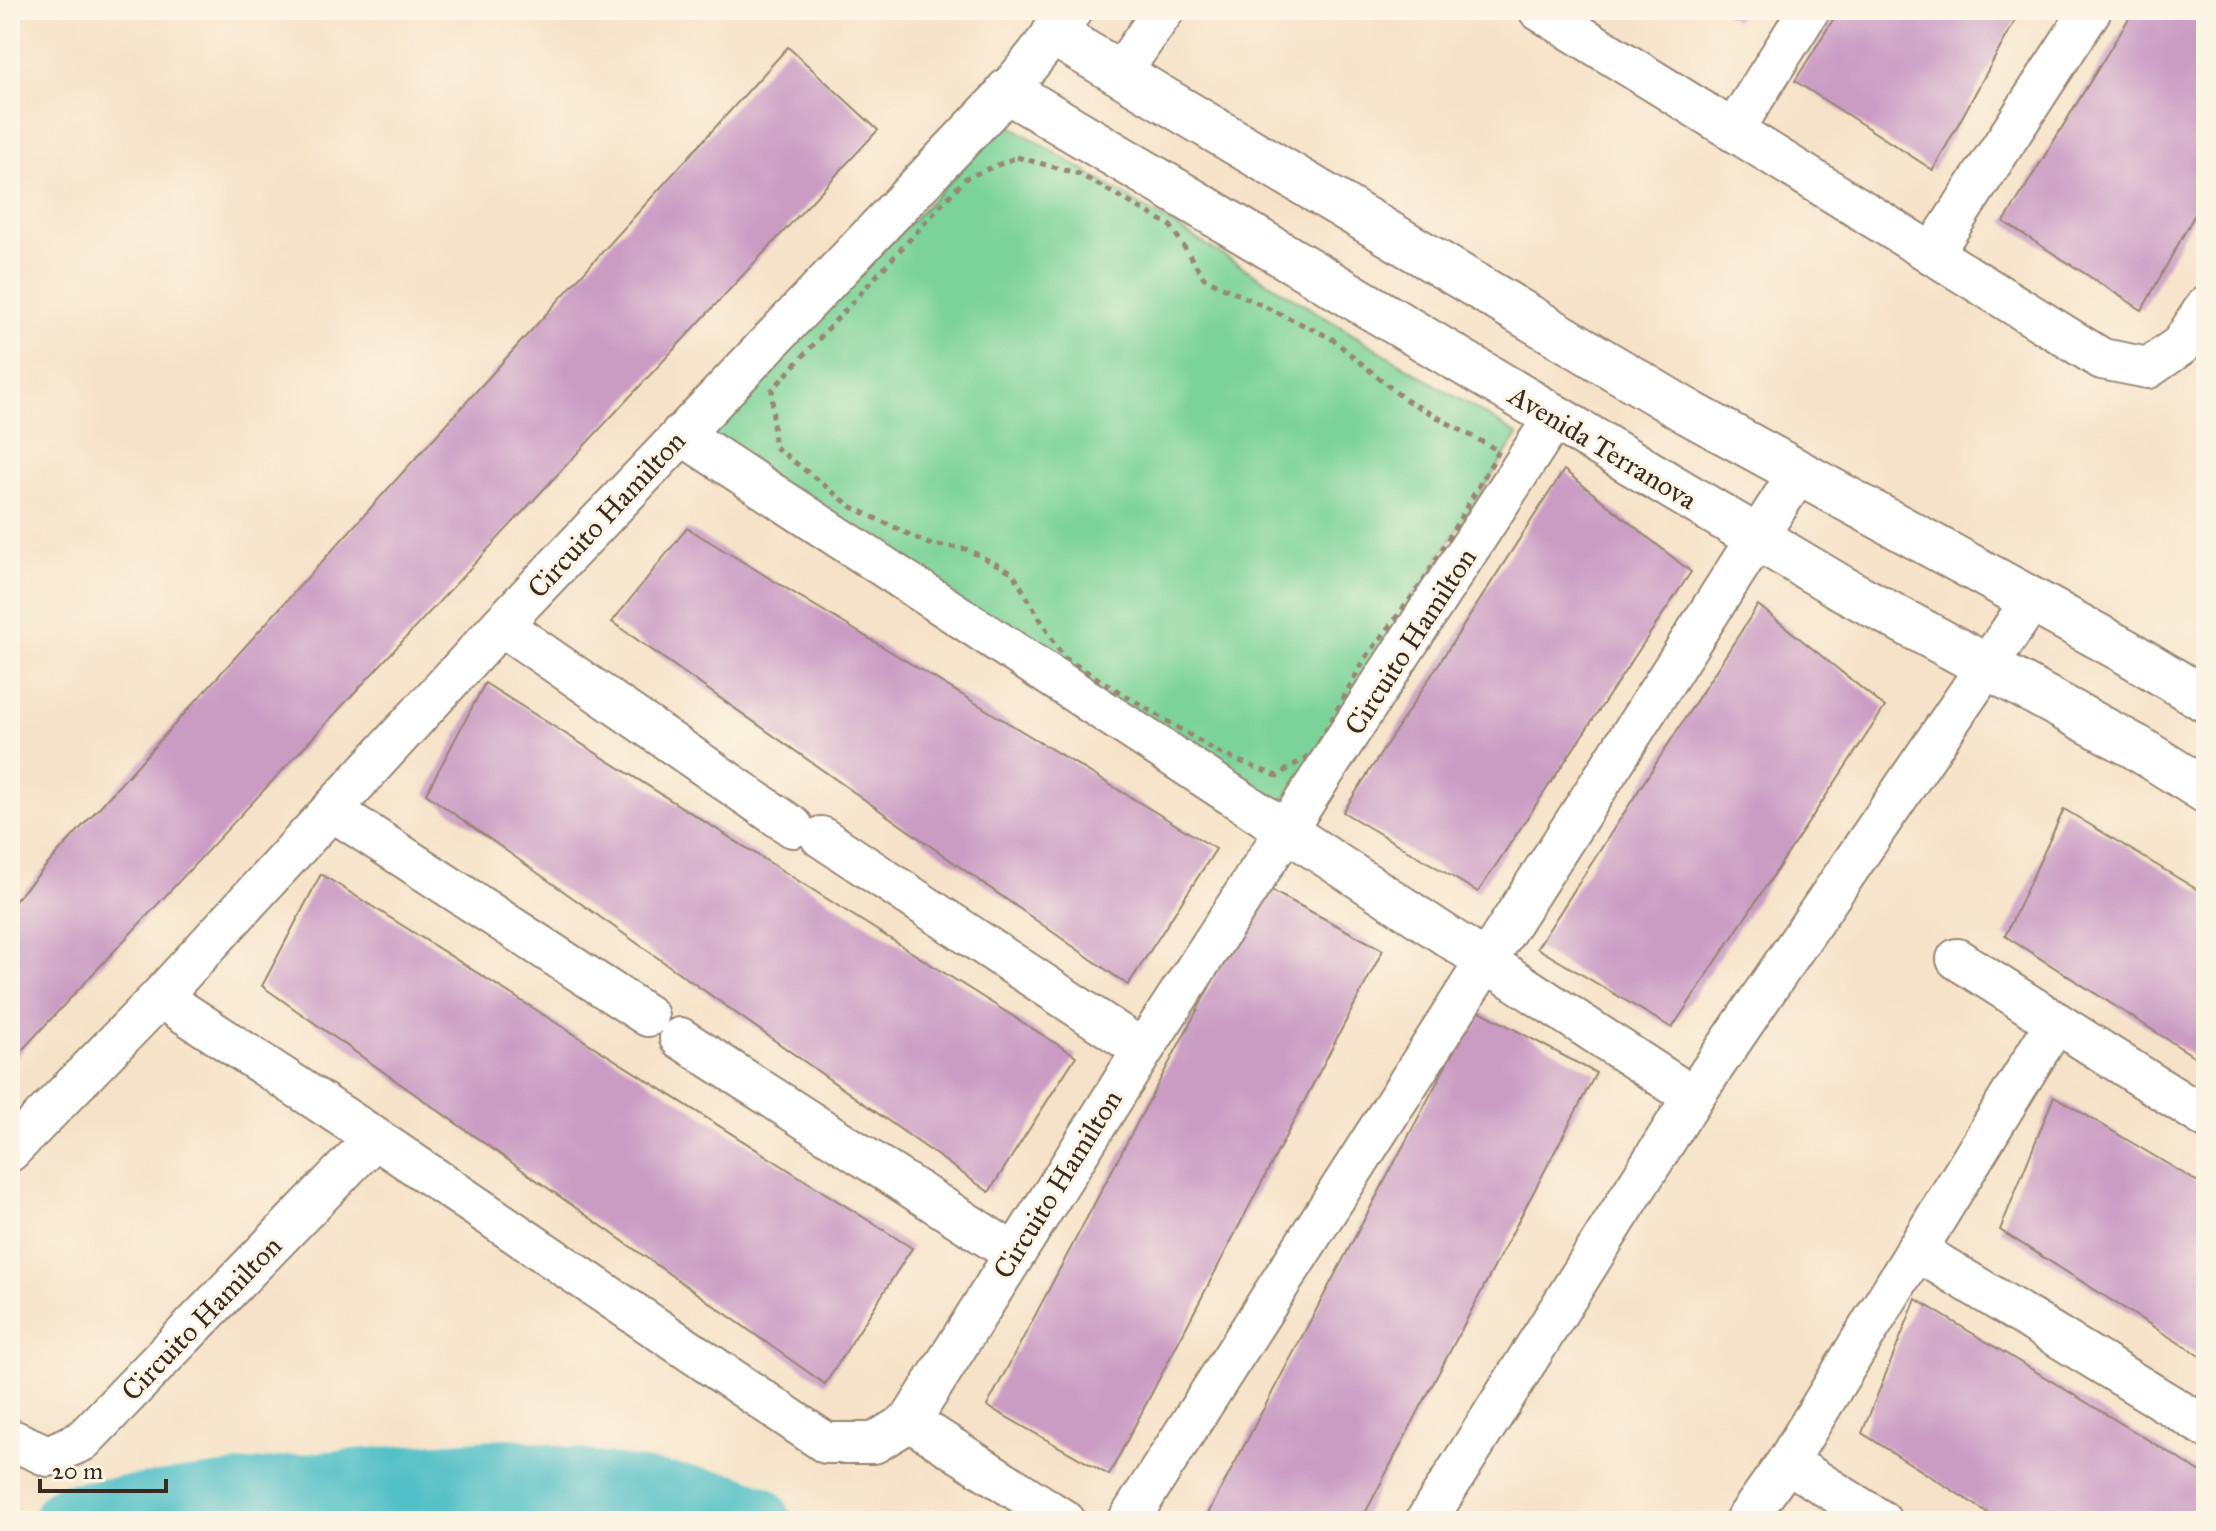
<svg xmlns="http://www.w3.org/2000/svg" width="2216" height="1531" font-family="'IM FELL Great Primer',serif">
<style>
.green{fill:#7cd399;stroke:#5c7e5c;stroke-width:2}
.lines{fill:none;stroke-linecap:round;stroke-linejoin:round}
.river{stroke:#52c0c7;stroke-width:76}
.building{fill:#ca9cc4}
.minor-casing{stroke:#988673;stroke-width:44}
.tertiary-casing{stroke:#988673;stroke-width:48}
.path{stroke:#988673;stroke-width:5;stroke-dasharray:6 6;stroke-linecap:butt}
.minor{stroke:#fff;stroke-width:40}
.tertiary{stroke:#fff;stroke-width:44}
.labels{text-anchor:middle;stroke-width:6;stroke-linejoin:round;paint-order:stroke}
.street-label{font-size:28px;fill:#3b2a1e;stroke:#fcf5e5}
</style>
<rect width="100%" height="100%" fill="#fcf5e5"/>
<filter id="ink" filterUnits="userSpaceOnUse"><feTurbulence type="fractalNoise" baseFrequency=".0125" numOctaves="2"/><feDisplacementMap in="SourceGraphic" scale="16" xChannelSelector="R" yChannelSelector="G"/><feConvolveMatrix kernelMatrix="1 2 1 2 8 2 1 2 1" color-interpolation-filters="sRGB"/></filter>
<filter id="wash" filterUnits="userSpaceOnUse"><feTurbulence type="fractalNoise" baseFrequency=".006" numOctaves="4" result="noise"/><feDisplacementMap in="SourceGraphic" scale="32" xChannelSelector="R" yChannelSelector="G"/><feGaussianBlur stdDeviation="1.8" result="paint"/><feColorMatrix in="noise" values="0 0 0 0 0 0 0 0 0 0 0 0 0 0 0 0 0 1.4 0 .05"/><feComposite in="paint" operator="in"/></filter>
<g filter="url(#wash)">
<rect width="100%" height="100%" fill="#f6e2c8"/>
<!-- green -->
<path class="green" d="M1006,123L1518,435L1279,808L703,437Z"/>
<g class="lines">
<!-- river -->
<path class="river" d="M71,1521L329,1489L510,1476L724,1510L753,1521"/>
</g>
<g id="blocks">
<!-- building -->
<path class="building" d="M1720,10H1743L1737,21Z
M1839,10H2021L1933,170L1795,81Z
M2134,10H2206V194L2142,310L2004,222Z
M788,47L878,130L10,1063V906Z
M1564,470L1691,572L1478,892L1343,812Z
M687,528L1216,849L1128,985L612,622Z
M1758,605L1885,707L1672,1028L1537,948Z
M485,683L1076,1056L989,1192L426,794Z
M2064,809L2206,895V1064L2005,936Z
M321,874L912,1248L825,1384L262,986Z
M1263,886L1383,950L1109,1475L987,1406Z
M1476,1009L1596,1073L1361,1521H1204Z
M2054,1096L2206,1187V1360L2000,1230Z
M1916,1299L2206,1475V1521H2001L1862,1433Z"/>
</g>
</g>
<g filter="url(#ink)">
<use href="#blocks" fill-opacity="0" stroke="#988673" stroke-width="2"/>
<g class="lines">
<defs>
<path id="minor" d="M1539,10L2102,359L2148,368L2181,345L2206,306
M1121,72L1164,10
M1733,131L1809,10
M1932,254L2091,10
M681,434L1693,1097
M501,625L793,827
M333,811L648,1016
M821,837L1143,1050
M1957,959L2206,1118
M160,997L375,1138
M680,1038L1013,1253
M10,1151L160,997L501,625L1008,91L1072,10
M1916,1250L2206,1427
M910,1421L1065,1521
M10,1439L48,1456L82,1441L375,1138L826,1443H874L910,1421L1143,1050L1554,418
M1787,1462L1881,1521
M1128,1521L1799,472
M1426,1521L1693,1097L2032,600
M1745,1521L1787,1462L2056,1022"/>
<path id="tertiary" d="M1054,34L1688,412L2125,651L2206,700
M1008,91L1840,587L2136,747L2206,791"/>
</defs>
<!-- minor casing -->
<use href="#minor" class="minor-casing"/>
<!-- tertiary casing -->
<use href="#tertiary" class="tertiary-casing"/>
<!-- path -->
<path class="path" d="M1017,157L1079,174L1170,225L1204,278L1331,338L1404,399L1499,451L1423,582L1364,660L1314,752L1277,776L1219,753L1063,657L1012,572L966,549L929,544L852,507L774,446L772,390L966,178Z"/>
<!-- minor -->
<use href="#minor" class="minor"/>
<!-- tertiary -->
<use href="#tertiary" class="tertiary"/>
</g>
</g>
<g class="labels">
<!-- street labels -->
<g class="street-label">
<text transform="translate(1603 447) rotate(31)" y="10">Avenida Terranova</text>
<text transform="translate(606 514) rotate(-47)" y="10">Circuito Hamilton</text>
<text transform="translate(1410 641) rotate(-57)" y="10">Circuito Hamilton</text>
<text transform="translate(1057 1184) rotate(-58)" y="10">Circuito Hamilton</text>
<text transform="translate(201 1318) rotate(-46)" y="10">Circuito Hamilton</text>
</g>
</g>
<!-- margin -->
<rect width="2216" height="1531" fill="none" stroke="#fcf5e5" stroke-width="40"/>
<!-- scale -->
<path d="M40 1479v12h126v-12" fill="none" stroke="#3b2a1e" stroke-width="4"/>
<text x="52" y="1479" font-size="24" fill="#3b2a1e" stroke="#fcf5e5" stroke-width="6" paint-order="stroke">20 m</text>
</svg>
